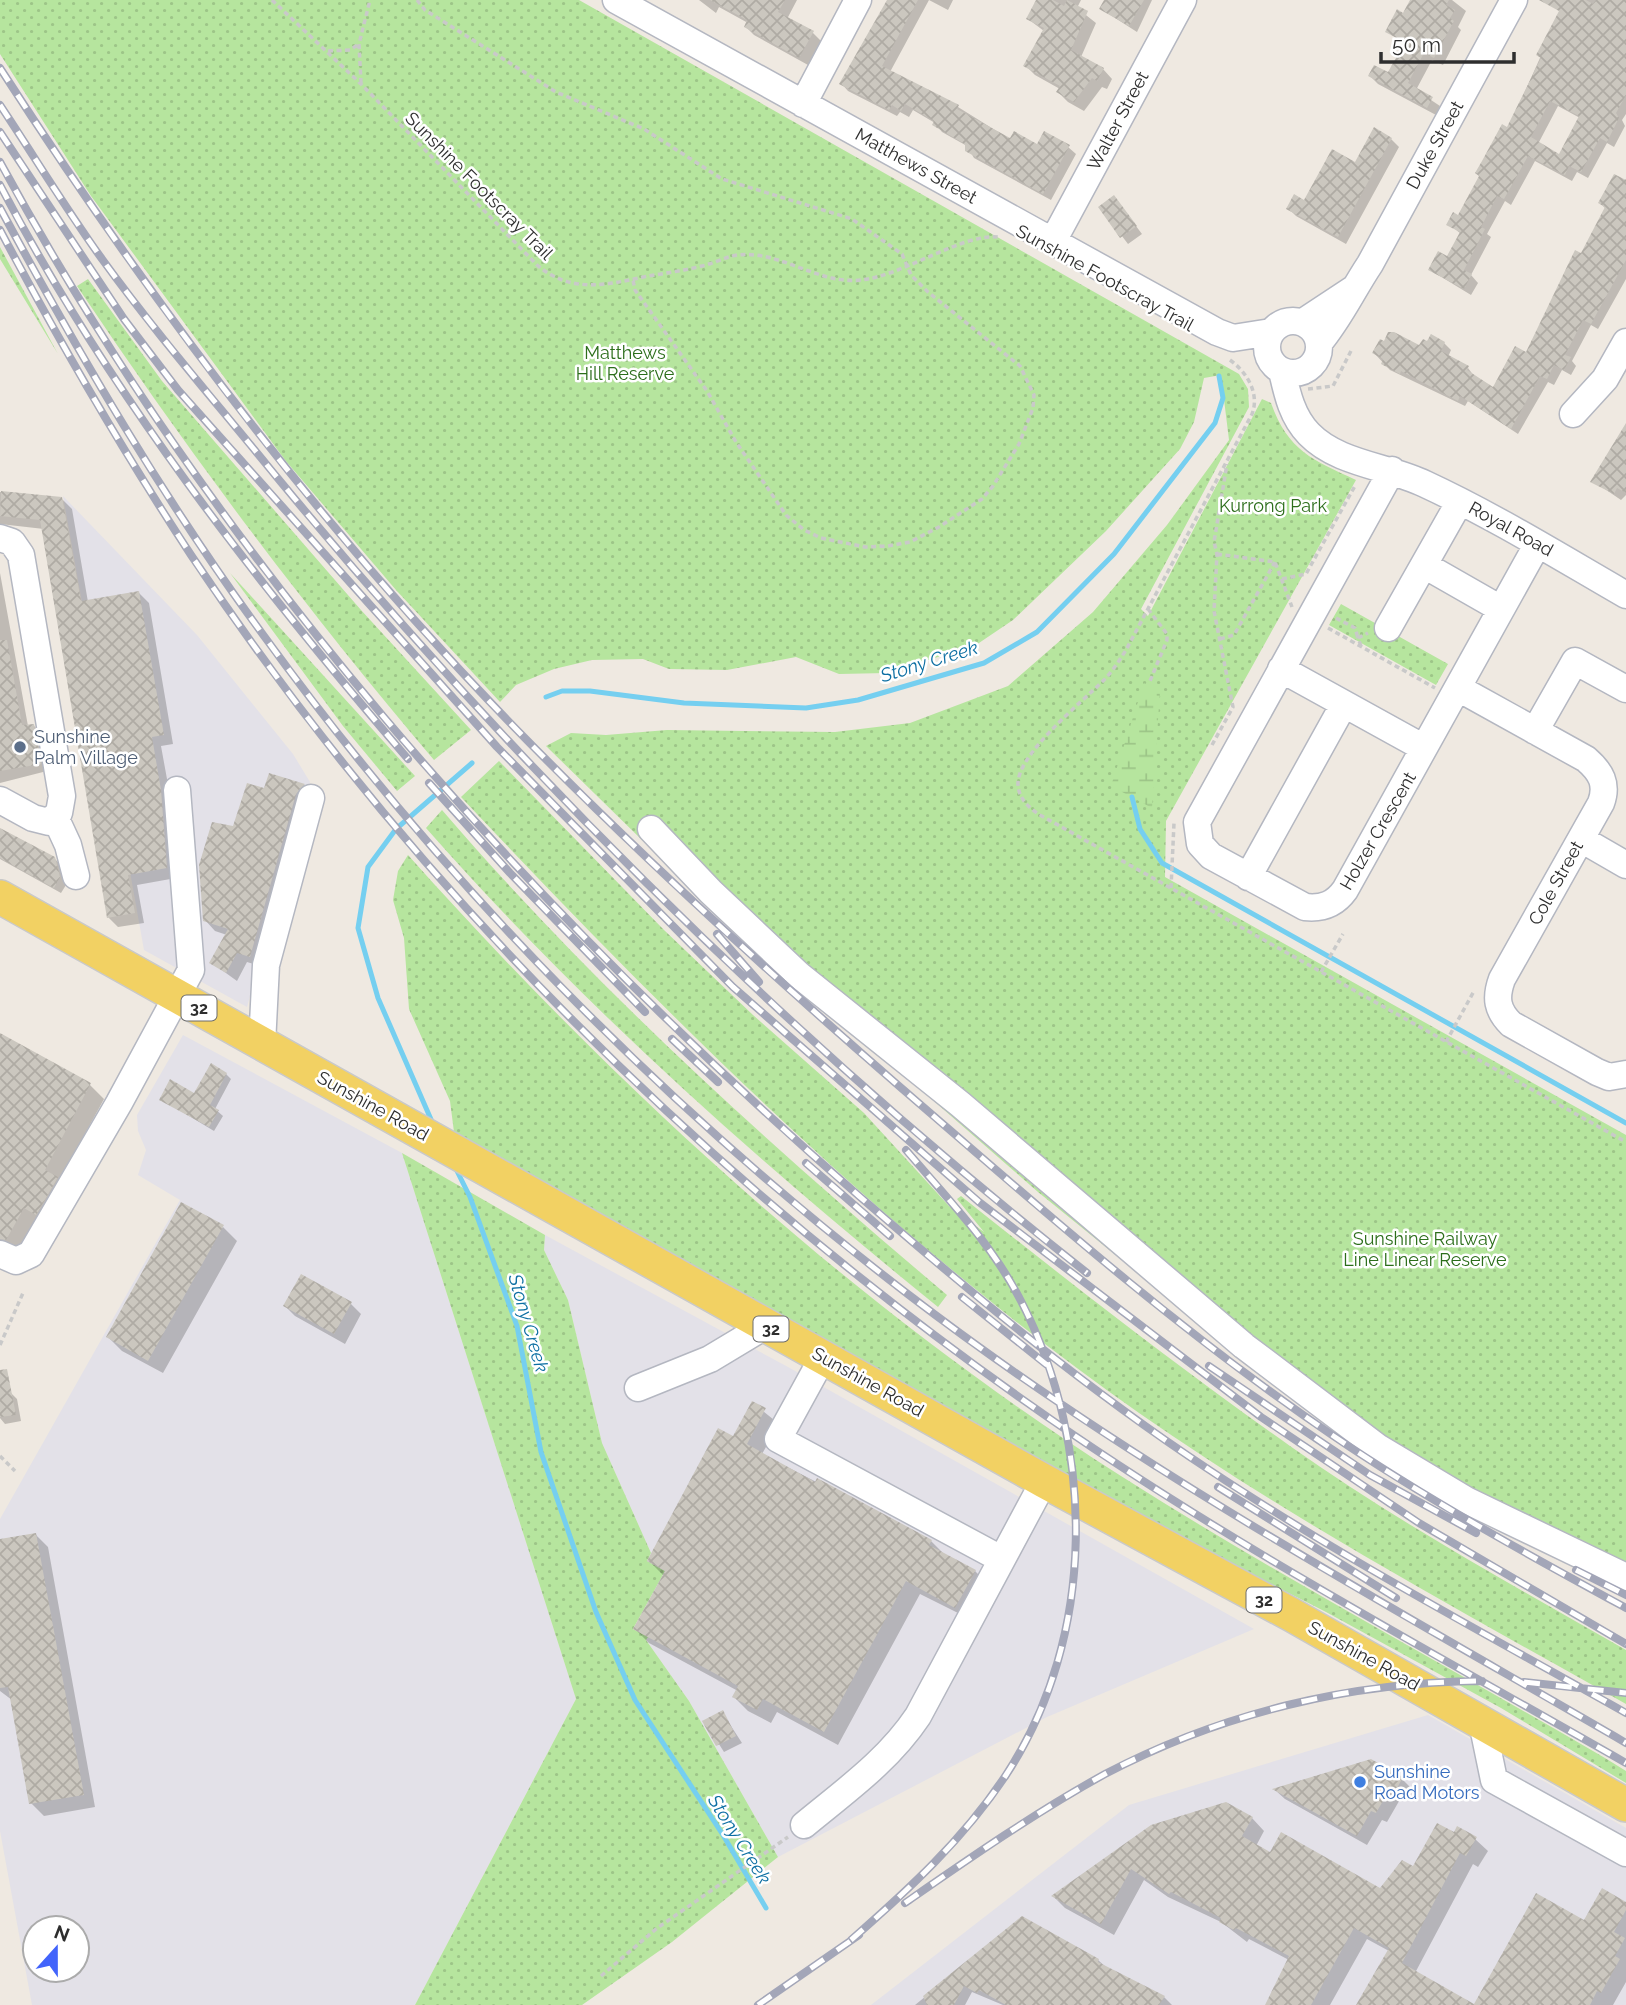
<svg xmlns="http://www.w3.org/2000/svg" width="1626" height="2005" font-family="Raleway,sans-serif">
<style>
.industrial{fill:#e3e1e8;fill-rule:evenodd}
.grass{fill:url(#grass-dots)}
.wetland{fill:url(#wetland-marsh)}
.shadow{fill:#0003;fill-rule:evenodd}
.lines{fill:none;stroke-linecap:round;stroke-linejoin:round}
.stream{stroke:#75cff0;stroke-width:5}
.building{fill:url(#building-cross-hatch);fill-rule:evenodd}
.minor-casing{stroke:#b4b7c1;stroke-width:29}
.major-casing{stroke:#c9c9c9;stroke-width:36}
.path{stroke:#c9c9c9;stroke-width:3.5;stroke-dasharray:5 3.5;stroke-linecap:butt}
.minor{stroke:#fff;stroke-width:26}
.major{stroke:#f2d163;stroke-width:33}
.rail-casing{stroke:#a3a6b8;stroke-width:8}
.rail{stroke:#fff;stroke-width:5;stroke-dasharray:16;stroke-linecap:butt}
.service-dot{fill:#5c6f8a;stroke:#fff;stroke-width:2.5}
.shop-dot{fill:#3f7fe0;stroke:#fff;stroke-width:2.5}
.labels{text-anchor:middle;stroke-width:5;stroke-linejoin:round;paint-order:stroke}
.shield{fill:#fff;stroke:#6d6d6d;stroke-width:2}
.shield-label{font-size:16px;font-weight:bold;fill:#2e2e2e}
.street-label{font-size:18px;fill:#2e2e2e;stroke:#fff}
.park-label{font-size:18px;fill:#2c6e1b;stroke:#fff}
.service-label{font-size:18px;fill:#4e5e75;stroke:#fff;text-anchor:start}
.shop-label{font-size:18px;fill:#366cbe;stroke:#fff;text-anchor:start}
.water-label{font-size:19px;font-style:italic;fill:#0d6fa3;stroke:#fff}
</style>
<defs>
<pattern id="grass-dots" width="8" height="8" patternUnits="userSpaceOnUse" patternTransform="scale(1.75)"><rect width="8" height="8" fill="#b6e59e"/><path d="M2 2h.1M6 6h.1" fill="none" stroke="#9dc588" stroke-width="1.8" stroke-linecap="round"/></pattern>
<pattern id="wetland-marsh" width="20" height="14" patternUnits="userSpaceOnUse" patternTransform="scale(1.75)"><rect width="20" height="14" fill="#b6e59e"/><path d="M1 5h8M5 5V1M11 12h8M15 12V8" fill="none" stroke="#9dc588"/></pattern>
<pattern id="building-cross-hatch" width="8" height="8" patternUnits="userSpaceOnUse" patternTransform="scale(1.75)"><rect width="8" height="8" fill="#cbc7bf"/><path d="M0 0l8 8M0 8l8-8" fill="none" stroke="#afaba4"/></pattern>
</defs>
<rect width="100%" height="100%" fill="#efe9e1"/>
<!-- industrial -->
<path class="industrial" d="M63,496L197,635L293,754L310,782L247,1007L144,950Z
M183,1035L402,1153L576,1699L415,2005H32L0,1831V1519L180,1200L138,1175L146,1150L138,1131L137,1115ZM35,1928H77V1970H35Z
M545,1235L788,1367L1254,1629L1047,1717L778,1857L689,1701L646,1640L647,1561L651,1553L602,1443L568,1300L544,1250Z
M1428,1715L1626,1828V2005H871L1129,1805Z"/>
<!-- grass -->
<path class="grass" d="M0,0H579L1239,374L1248,389L1249,407L1141,609L1148,616L1262,399L1271,403C1288,451 1313,460 1356,480L1166,821L1165,877L1626,1135V1589L1224,1343L1038,1192L785,971L643,841L546,746L571,733L606,735L667,730L835,732L910,723L1008,686L1093,612L1167,525L1229,440L1221,375L1204,378L1194,422L1180,449L1106,531L1013,620L976,645L887,673L839,674L796,657L727,670L669,669L643,659L592,660L554,669L516,685L500,702L396,590L285,460L91,196L0,54Z
M0,247L58,354L0,259Z
M88,279L162,381L361,610L471,730L434,760C306,609 187,451 77,286Z
M230,573L415,776L397,791L343,726Z
M1341,604L1448,664L1436,685L1329,625Z
M499,761L664,930L753,1015L864,1113L949,1206L984,1232L957,1199L961,1196C1069,1282 1178,1367 1290,1446C1397,1522 1513,1585 1626,1650V1704C1461,1611 1295,1522 1139,1413C888,1237 670,1019 461,797Z
M442,810C594,987 768,1144 947,1295L938,1307C755,1159 582,1005 426,828Z
M408,855C618,1090 854,1306 1121,1476C1278,1576 1444,1664 1605,1758L1626,1771V1783L1501,1708L1326,1612L1178,1537L454,1132L450,1101L409,1009L404,938L393,900L398,871Z
M402,1153L545,1235L544,1250L568,1300L602,1443L651,1553L647,1561L665,1571L633,1629L648,1637L646,1640L689,1701L778,1857L672,1942L582,2005H415L576,1699Z"/>
<!-- wetland -->
<path class="wetland" d="M1144,683L1160,691L1152,808L1111,786Z"/>
<!-- shadow -->
<path class="shadow" d="M699,0H797L787,19L813,33L821,41L808,65L754,35L746,27L748,23L719,7L716,13Z
M898,0H929L890,72L958,107L1011,140L1037,146L1068,147L1076,154L1051,200L974,158L967,146L942,132L935,123L913,110L909,117L900,112L897,116L848,91L841,83Z
M929,0H953L948,10Z
M1038,0H1081L1077,8L1096,23L1081,57L1103,69L1112,79L1107,89L1102,87L1084,111L1068,102L1058,92L1060,89L1035,75L1025,65L1044,31L1028,19Z
M1106,0H1152L1137,32L1101,9Z
M1412,0H1452L1466,11L1458,27L1461,30L1443,65L1432,60L1416,90L1440,106L1436,115L1378,84L1370,76L1389,75L1405,45L1387,31L1404,15Z
M1566,0H1626V114L1622,120L1625,126L1614,147L1607,143L1588,178L1577,172L1572,181L1535,161L1511,205L1505,201L1487,234L1491,237L1471,275L1478,283L1471,295L1430,270L1448,258L1461,234L1449,224L1459,217L1508,129ZM1558,106L1580,118L1559,157L1538,144Z
M1391,139L1399,147L1346,244L1296,216L1288,208L1305,202Z
M1626,179V279L1598,329L1591,325L1572,361L1576,366L1571,375L1562,370L1554,385L1548,382L1518,434L1468,401L1465,406L1390,370L1374,353L1444,343L1451,350L1448,357L1468,368L1474,376L1494,389L1527,354L1606,209L1600,203Z
M1114,197L1142,234L1128,244L1100,207Z
M1626,427V495L1621,500L1593,481Z
M0,492L62,499L72,509L88,602L139,593L149,603L173,744L161,746L171,801L176,878L137,885L144,923L118,927L108,917L44,529L0,524Z
M0,573L28,726L33,725L41,733L47,771L0,783Z
M271,775L304,785L314,795L260,966L247,962L237,981L212,963L227,935L215,931L205,920L234,828L265,791Z
M0,830L54,858L61,865L66,885L61,893L0,859Z
M0,1035L90,1085L104,1099L20,1253L0,1247Z
M226,1074L231,1079L215,1109L223,1116L214,1131L161,1099L195,1095Z
M223,1227L237,1241L163,1373L122,1351L108,1337Z
M351,1304L361,1314L345,1344L295,1316L285,1306Z
M11,1393L17,1399L21,1421L5,1424L0,1418V1394Z
M753,1403L779,1424L762,1454L931,1541L945,1555L975,1571L989,1585L972,1620L920,1594L838,1745L777,1712L771,1723L748,1711L734,1697L738,1691L649,1643L635,1629L664,1576L649,1561L734,1438Z
M36,1535L48,1547L95,1807L44,1816L31,1803L12,1700L0,1691V1541Z
M722,1712L742,1743L724,1752L705,1722Z
M1371,1761L1402,1779L1412,1789L1407,1799L1402,1796L1387,1822L1382,1820L1367,1845L1285,1799L1275,1790Z
M1252,1818L1264,1831L1256,1846L1271,1854L1381,1890L1413,1869L1455,1834L1475,1839L1488,1851L1478,1867L1473,1864L1415,1973L1473,2005H1359L1389,1951L1367,1939L1330,2005H1266L1289,1960L1249,1939L1247,1942L1221,1922L1168,1897L1144,1880L1114,1935L1065,1908L1053,1896Z
M1626,1904V1982L1613,2005H1475L1585,1922Z
M1022,1918L1098,1960L1107,1968L1164,1997L1172,2005H1003L972,1992L965,2005H915Z"/>
<g class="lines">
<!-- stream -->
<path class="stream" d="M546,697L562,691H590L684,703L806,708L858,700L984,663L1037,632L1114,554L1215,423L1223,398L1219,376
M1132,797L1140,829L1162,863L1626,1123
M433,1124L378,998L358,928L368,867L396,829L472,763
M455,1167L470,1197L517,1326L541,1452L596,1612L635,1700L723,1835L766,1908"/>
</g>
<!-- building -->
<path class="building" d="M710,0H785L778,12L814,31L799,58L744,27L747,20Z
M887,0H918L882,66L959,105L957,109L1010,138L1014,131L1037,144L1044,131L1070,145L1043,194L965,151V144L932,125L934,121L905,104L901,111L892,105L889,110L839,84Z
M1036,0H1053L1064,6L1067,0L1088,11L1071,50L1104,68L1097,81L1092,78L1074,102L1056,92L1060,86L1023,66L1044,28L1026,19Z
M1104,0H1144L1129,26L1099,9Z
M1410,0H1449L1446,5L1455,10L1450,18L1454,21L1434,58L1424,53L1408,83L1433,97L1427,108L1368,76L1374,65L1388,72L1405,42L1385,32L1397,9L1403,13Z
M1539,0H1586L1593,4L1596,0H1626V95L1616,113L1619,118L1607,142L1600,138L1581,172L1569,166L1565,175L1528,156L1504,199L1497,196L1481,227L1485,229L1464,270L1472,274L1464,289L1428,270L1438,251L1447,256L1460,232L1446,225L1453,212L1458,215L1479,176L1475,173L1482,161L1502,124L1507,127L1541,58L1536,55L1559,11ZM1550,101L1579,116L1559,154L1531,137Z
M1374,127L1392,138L1338,237L1286,209L1294,194L1304,200L1332,149L1355,162Z
M1614,174L1626,180V260L1591,324L1583,320L1565,355L1571,357L1564,370L1554,365L1547,379L1540,376L1511,429L1460,396L1458,401L1401,371L1400,374L1381,364L1383,359L1372,353L1380,339L1384,341L1388,332H1394L1419,345L1423,339L1427,341L1431,334L1445,342L1441,351L1469,366L1467,370L1493,387L1515,346L1526,352L1575,250L1581,253L1605,207L1598,203Z
M1114,195L1137,226L1120,238L1098,207Z
M1626,423V493L1617,488L1614,494L1590,482Z
M1,491L62,497L81,601L139,591L164,735L152,737L161,790L167,868L128,875L135,913L107,918L40,520L0,516Z
M0,640H7L22,725L34,724L41,764L0,771Z
M269,773L305,784L296,794L250,957L237,953L226,973L209,963L228,929L203,921L199,865L212,822L233,826L247,783L264,788Z
M0,828L55,857L60,877L54,888L0,858Z
M0,1033L91,1083L45,1170L58,1177L36,1215L24,1208L6,1240L0,1239Z
M211,1063L227,1073L210,1105L219,1110L209,1127L159,1100L170,1079L194,1093Z
M181,1202L224,1225L148,1361L106,1337Z
M301,1274L352,1302L334,1334L283,1306Z
M7,1369L16,1415L0,1417V1370Z
M752,1401L766,1408L747,1444L815,1482L817,1478L932,1540L929,1545L976,1570L955,1608L906,1581L824,1732L763,1699L757,1710L732,1697L738,1686L633,1629L665,1571L647,1561L718,1428L733,1436Z
M36,1533L84,1795L29,1804L8,1687L0,1688V1539Z
M723,1710L736,1736L716,1746L702,1721Z
M1371,1759L1403,1777L1396,1790L1391,1787L1376,1813L1371,1811L1357,1836L1272,1789Z
M1226,1802L1253,1817L1242,1836L1270,1852L1281,1832L1380,1888L1402,1860L1413,1866L1437,1823L1454,1832L1457,1826L1477,1837L1466,1856L1460,1853L1402,1963L1474,2004L1536,1893L1584,1920L1602,1888L1626,1902V1910L1614,1932L1625,1938L1615,1956L1620,1959L1601,1993L1597,1991L1590,2005H1356L1389,1948L1354,1928L1311,2005H1265L1289,1956L1236,1928L1234,1930L1219,1922L1221,1918L1171,1892L1169,1894L1131,1869L1101,1924L1051,1896L1151,1825Z
M1022,1916L1099,1959L1098,1962L1165,1996L1159,2005H1006L979,1990L977,1993L964,1986L954,2005H927L923,1996Z"/>
<g class="lines">
<defs>
<path id="minor" d="M616,0L1217,332L1233,338L1271,332
M803,104L858,0
M1053,241L1183,0
M1267 347a26 26 0 1 1 52 0a26 26 0 1 1-52 0Z
M1303,322L1353,289
M1319,343C1340,318 1352,291 1370,264L1514,0
M1282,371C1287,393 1292,417 1309,434C1338,464 1388,466 1425,484C1494,516 1560,557 1626,595
M1573,414L1605,379L1626,342
M1392,470L1197,822L1200,844L1211,856L1305,907C1323,909 1335,904 1345,890L1537,545
M0,538L12,542L21,555L62,796L59,813L49,822L33,818L0,800
M1424,565L1501,609
M1388,628L1460,501
M1281,669L1424,748
M1458,688L1586,759C1601,772 1608,784 1601,803L1502,979C1495,998 1497,1010 1511,1024L1597,1072L1609,1077L1626,1074
M1535,731L1575,661L1626,689
M56,819L68,845L76,876
M651,829L711,892L799,975L960,1104L1244,1346L1379,1448L1466,1500L1626,1577
M1581,839L1626,865
M1248,877L1344,704
M262,1044L266,965L311,798
M0,1254L16,1261L31,1254L119,1103L191,970L177,790
M823,1357L778,1439L1001,1559
M638,1388L710,1359L765,1326
M1482,1722L1494,1780L1626,1853
M804,1825C845,1791 888,1761 918,1716L1044,1481"/>
<path id="major" d="M0,897L1044,1481L1292,1615L1626,1805"/>
</defs>
<!-- minor casing -->
<use href="#minor" class="minor-casing"/>
<!-- major casing -->
<use href="#major" class="major-casing"/>
<!-- path -->
<path class="path" d="M272,0L362,85L537,265C571,294 607,285 648,276C667,273 687,270 706,265C716,262 726,257 737,255C781,250 818,285 861,280C905,275 960,234 998,237
M417,0L425,10L556,92L644,129L722,179L852,219L902,254L911,275L928,292L1020,366L1034,395L1033,408L1019,444L993,486L982,499L939,527L910,542L888,546L865,547L821,538L804,530L786,515L736,442L707,391L635,290L633,280
M328,51L350,50L359,44
M361,83L359,44L370,0
M1230,360C1247,372 1260,394 1252,414L1126,650C1119,661 1112,672 1103,681C1083,701 1016,755 1018,785C1019,799 1029,808 1040,815L1626,1142
M1308,389L1333,386L1352,349
M1217,554L1275,562L1292,607
M1282,579L1306,574L1356,484
M1148,609L1167,634V640L1150,681
M1336,618L1355,628L1358,638
M1328,628L1435,688
M1220,639L1234,635L1275,562
M1361,646L1358,638L1368,633
M1212,745L1233,707L1214,611L1217,554L1214,542L1227,464
M1171,888L1174,823
M1321,972L1343,934
M1446,1042L1474,991
M0,1345L23,1293
M0,1456L15,1471
M601,1976L656,1929L788,1837"/>
<!-- minor -->
<use href="#minor" class="minor"/>
<!-- major -->
<use href="#major" class="major"/>
<defs>
<path id="rail" d="M0,68C152,304 321,529 517,730C638,854 768,972 899,1086C1040,1208 1179,1331 1332,1435C1426,1499 1527,1554 1626,1608
M0,105C34,156 66,209 102,259C149,324 202,386 253,448C500,752 779,1030 1087,1273
M0,132L124,319L178,390L497,747L733,987L979,1202L1261,1417L1419,1523L1626,1644
M0,162C214,556 522,902 859,1196C971,1293 1086,1389 1211,1471C1344,1559 1486,1634 1626,1713
M0,185C109,393 256,582 408,759
M0,208C80,356 164,500 264,636C445,885 665,1108 909,1295C1133,1467 1383,1602 1626,1743
M0,230C59,341 122,450 191,555C413,888 702,1174 1029,1404C1218,1538 1425,1648 1626,1763
M429,783L510,873L645,1012
M717,934L759,982
M672,1039L718,1082
M806,1163L890,1236
M962,1297L1047,1365
M1209,1366L1370,1475L1476,1533
M1218,1487L1396,1598
M1576,1570L1626,1595
M1524,1682L1626,1693
M905,1903C970,1858 1036,1812 1105,1774C1221,1713 1351,1682 1482,1681
M851,1940C908,1890 963,1840 1006,1775C1097,1636 1096,1447 1021,1301C992,1244 947,1198 906,1150
M758,2005L859,1935"/>
</defs>
<!-- rail casing -->
<use href="#rail" class="rail-casing"/>
<!-- rail -->
<use href="#rail" class="rail"/>
</g>
<!-- markers -->
<circle class="service-dot" cx="20" cy="747" r="7"/>
<circle class="shop-dot" cx="1360" cy="1782" r="7"/>
<g class="labels">
<!-- shield labels -->
<g class="shield">
<rect x="181.5" y="995.5" width="35" height="25" rx="5"/>
<rect x="753.5" y="1316.5" width="35" height="25" rx="5"/>
<rect x="1246.5" y="1587.5" width="35" height="25" rx="5"/>
</g>
<g class="shield-label">
<text x="199" y="1014">32</text>
<text x="771" y="1335">32</text>
<text x="1264" y="1606">32</text>
</g>
<!-- street labels -->
<g class="street-label">
<text transform="translate(1118 121) rotate(-62)" y="6">Walter Street</text>
<text transform="translate(1435 145) rotate(-61)" y="6">Duke Street</text>
<text transform="translate(916 166) rotate(29)" y="6">Matthews Street</text>
<text transform="translate(479 186) rotate(45)" y="6">Sunshine Footscray Trail</text>
<text transform="translate(1105 278) rotate(29)" y="6">Sunshine Footscray Trail</text>
<text transform="translate(1511 529) rotate(29)" y="6">Royal Road</text>
<text transform="translate(1378 831) rotate(-60)" y="6">Holzer Crescent</text>
<text transform="translate(1556 883) rotate(-61)" y="6">Cole Street</text>
<text transform="translate(373 1106) rotate(29)" y="6">Sunshine Road</text>
<text transform="translate(868 1382) rotate(29)" y="6">Sunshine Road</text>
<text transform="translate(1364 1656) rotate(29)" y="6">Sunshine Road</text>
</g>
<!-- park labels -->
<g class="park-label">
<text x="625" y="359">Matthews<tspan x="625" dy="21">Hill Reserve</tspan></text>
<text x="1273" y="512">Kurrong Park</text>
<text x="1425" y="1245">Sunshine Railway<tspan x="1425" dy="21">Line Linear Reserve</tspan></text>
</g>
<!-- service labels -->
<g class="service-label">
<text x="34" y="743">Sunshine<tspan x="34" dy="21">Palm Village</tspan></text>
</g>
<!-- shop labels -->
<g class="shop-label">
<text x="1374" y="1778">Sunshine<tspan x="1374" dy="21">Road Motors</tspan></text>
</g>
<!-- water labels -->
<g class="water-label">
<text transform="translate(929 661) rotate(-17)" y="7">Stony Creek</text>
<text transform="translate(529 1323) rotate(74)" y="7">Stony Creek</text>
<text transform="translate(740 1839) rotate(58)" y="7">Stony Creek</text>
</g>
</g>
<!-- north arrow -->
<g transform="translate(56 1949) rotate(21)"><circle r="33" fill="#ffffff" stroke="#ababab" stroke-width="2"/>
<path d="M0-5L12 26L0 18L-12 26Z" fill="#4264fb"/>
<text y="-10" font-size="19" font-weight="bold" text-anchor="middle" fill="#2e2e2e">N</text>
</g>
<!-- scale -->
<path d="M1381 52v10h133v-10" fill="none" stroke="#2e2e2e" stroke-width="3.5"/>
<text x="1392" y="52" font-size="21" fill="#2e2e2e" stroke="#ffffff" stroke-width="5" paint-order="stroke">50 m</text>
</svg>
